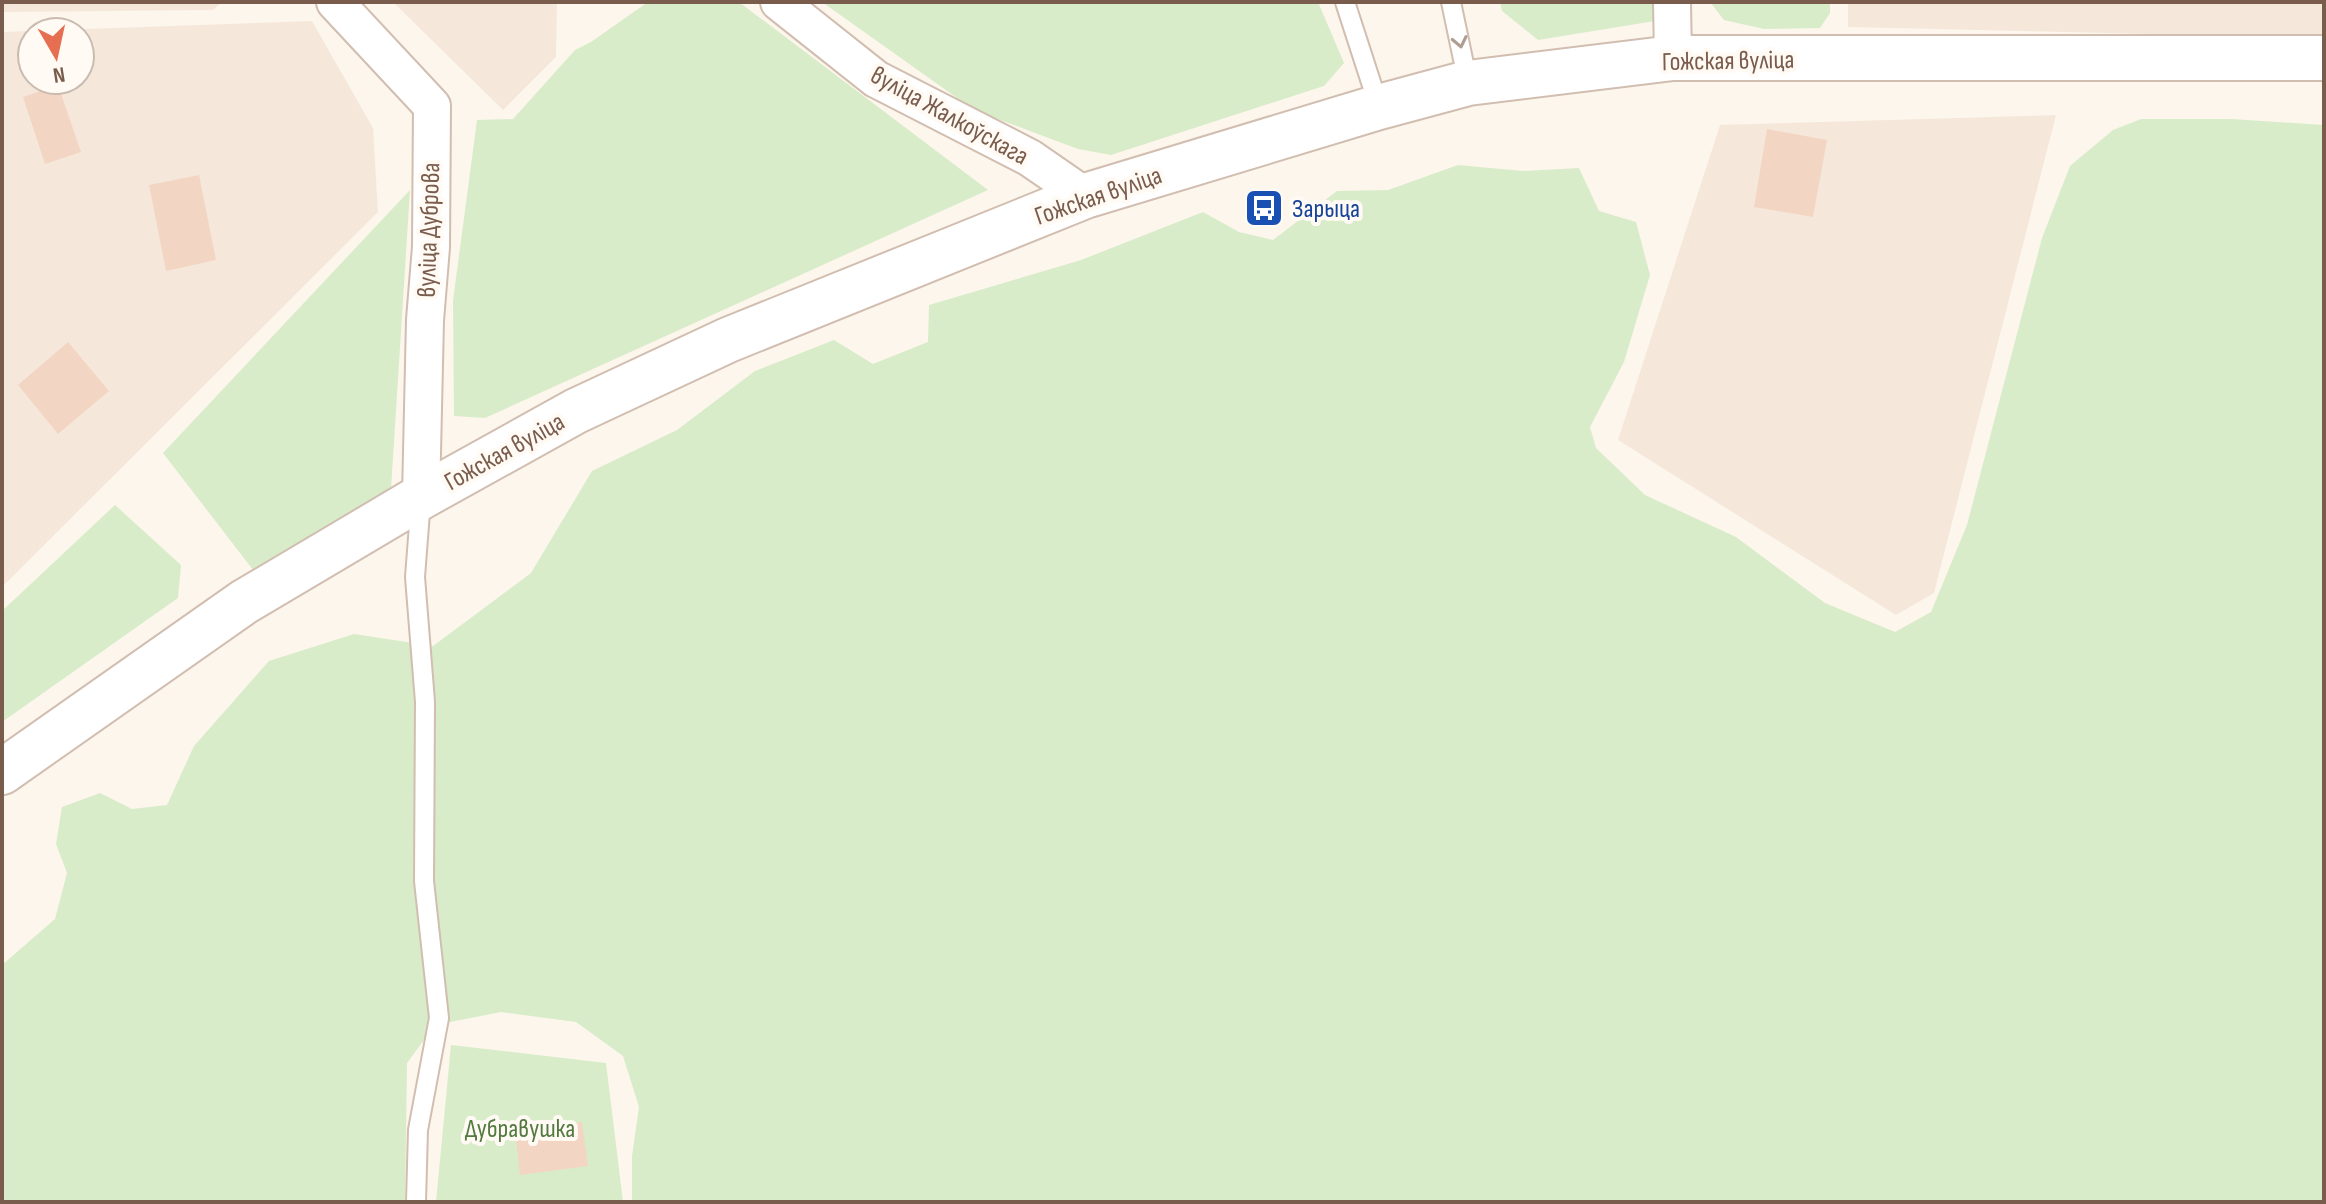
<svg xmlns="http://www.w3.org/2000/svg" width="2326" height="1204" font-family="'Sofia Sans Condensed',sans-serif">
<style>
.residential{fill:#f5e8da;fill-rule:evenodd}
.green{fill:#d8ecc9}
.building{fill:#f3d5c3}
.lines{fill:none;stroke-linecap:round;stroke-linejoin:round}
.service-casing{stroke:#d1beb0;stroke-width:22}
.minor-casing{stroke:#d1beb0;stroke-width:40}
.tertiary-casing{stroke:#d1beb0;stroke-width:48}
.service{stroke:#fff;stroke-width:18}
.minor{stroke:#fff;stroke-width:36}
.tertiary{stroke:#fff;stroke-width:44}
.oneway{stroke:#af9d94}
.labels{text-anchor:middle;stroke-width:8;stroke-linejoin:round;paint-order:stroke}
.street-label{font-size:26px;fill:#7a5c4d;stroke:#fffaf3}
.transit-label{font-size:26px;fill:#164399;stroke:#fffaf3;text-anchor:start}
.park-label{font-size:26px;fill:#537a41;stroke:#fffaf3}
</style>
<rect width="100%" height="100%" fill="#fdf6ec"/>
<!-- residential -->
<path class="residential" d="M2,2H222L213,10L2,12Z
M393,2H557L556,57L503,110Z
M1848,2H2324V38L1848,27Z
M312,21L373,128L378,212L2,587V32ZM32,32H80V80H32Z
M2056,115L1934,593L1896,615L1618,440L1720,125Z"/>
<!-- green -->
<path class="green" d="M648,2H739L988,190L485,418L454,416L453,301L477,120L513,119L575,50L591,42Z
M822,2H1318L1344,63L1324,86L1111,155L1078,149L974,110Z
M1500,2H1657L1655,21L1538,40L1502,11Z
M1710,2H1830V13L1820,28L1764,29L1724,20Z
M2141,119H2232L2324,125V1202H632V1156L639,1107L623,1056L576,1022L501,1012L435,1025L407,1063L405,1202H2V965L55,919L67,873L56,844L62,807L100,793L132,809L167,805L194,746L269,661L354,634L433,646L531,573L592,471L677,430L755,371L834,340L873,364L928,342L929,305L1081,260L1203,212L1239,232L1273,240L1337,191L1388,190L1458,165L1523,171L1579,168L1599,211L1636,222L1650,275L1624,362L1590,427L1596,448L1645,495L1736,537L1825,603L1895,632L1931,612L1967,525L2042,238L2070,166L2113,130Z
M410,190L391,489L257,575L163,453Z
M115,505L181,565L178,598L2,722V611Z
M451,1045L606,1063L623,1202H436Z"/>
<!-- building -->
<path class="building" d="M58,85L81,152L45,164L23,97Z
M1767,129L1827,140L1813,217L1754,207Z
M199,175L216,260L166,271L149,185Z
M68,342L109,391L58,434L18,385Z
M582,1122L588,1166L520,1175L515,1131Z"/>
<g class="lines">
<defs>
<path id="service" d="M1345,2L1379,107
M1451,2L1468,83
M416,1202L418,1130L439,1018L424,881L425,702L415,577L421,499"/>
<path id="minor" d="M335,2L432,106L431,247L425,320L421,497
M779,2L876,79L1030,158L1085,196
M1672,2L1673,58"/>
<path id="tertiary" d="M2,772L244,602L421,497L576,411L728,340L1085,196L1379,107L1468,83L1673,58H2324"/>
</defs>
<!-- service casing -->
<use href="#service" class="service-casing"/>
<!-- minor casing -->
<use href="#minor" class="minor-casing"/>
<!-- tertiary casing -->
<use href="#tertiary" class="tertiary-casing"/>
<!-- service -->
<use href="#service" class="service"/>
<!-- minor -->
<use href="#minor" class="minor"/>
<!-- tertiary -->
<use href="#tertiary" class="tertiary"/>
</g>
<!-- one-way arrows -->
<defs><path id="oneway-chevron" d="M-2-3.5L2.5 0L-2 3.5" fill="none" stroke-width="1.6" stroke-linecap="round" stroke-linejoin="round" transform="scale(2)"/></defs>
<use class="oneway" href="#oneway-chevron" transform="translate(1460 42) rotate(78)"/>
<!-- icons -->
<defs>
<symbol id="bus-square" viewBox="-11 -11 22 22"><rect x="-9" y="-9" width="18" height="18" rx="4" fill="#1a4fb4" stroke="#fffaf3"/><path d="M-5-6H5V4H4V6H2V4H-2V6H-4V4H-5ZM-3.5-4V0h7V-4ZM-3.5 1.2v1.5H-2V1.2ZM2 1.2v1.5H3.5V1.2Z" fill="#fff"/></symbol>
</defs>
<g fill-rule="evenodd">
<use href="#bus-square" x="1242" y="186" width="44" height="44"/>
</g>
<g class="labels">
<!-- street labels -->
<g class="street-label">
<text transform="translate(1728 60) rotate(-1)" y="9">Гожская вуліца</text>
<text transform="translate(950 115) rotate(29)" y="9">вуліца Жалкоўскага</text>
<text transform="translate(1098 195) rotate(-19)" y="9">Гожская вуліца</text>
<text transform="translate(428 230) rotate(-88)" y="9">вуліца Дуброва</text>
<text transform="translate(504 451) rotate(-29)" y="9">Гожская вуліца</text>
</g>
<!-- transit labels -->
<g class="transit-label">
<text x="1292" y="217">Зарыца</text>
</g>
<!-- park labels -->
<g class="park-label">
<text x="520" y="1137">Дубравушка</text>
</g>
</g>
<!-- border -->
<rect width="2326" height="1204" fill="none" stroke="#7a5c4d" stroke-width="8"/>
<!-- north arrow -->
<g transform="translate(56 56) rotate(171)"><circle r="38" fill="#fffaf3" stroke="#cabbb1" stroke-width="2"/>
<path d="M0-6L14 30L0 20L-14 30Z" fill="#e76f51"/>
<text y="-12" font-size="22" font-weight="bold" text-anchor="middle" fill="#7a5c4d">N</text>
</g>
</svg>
